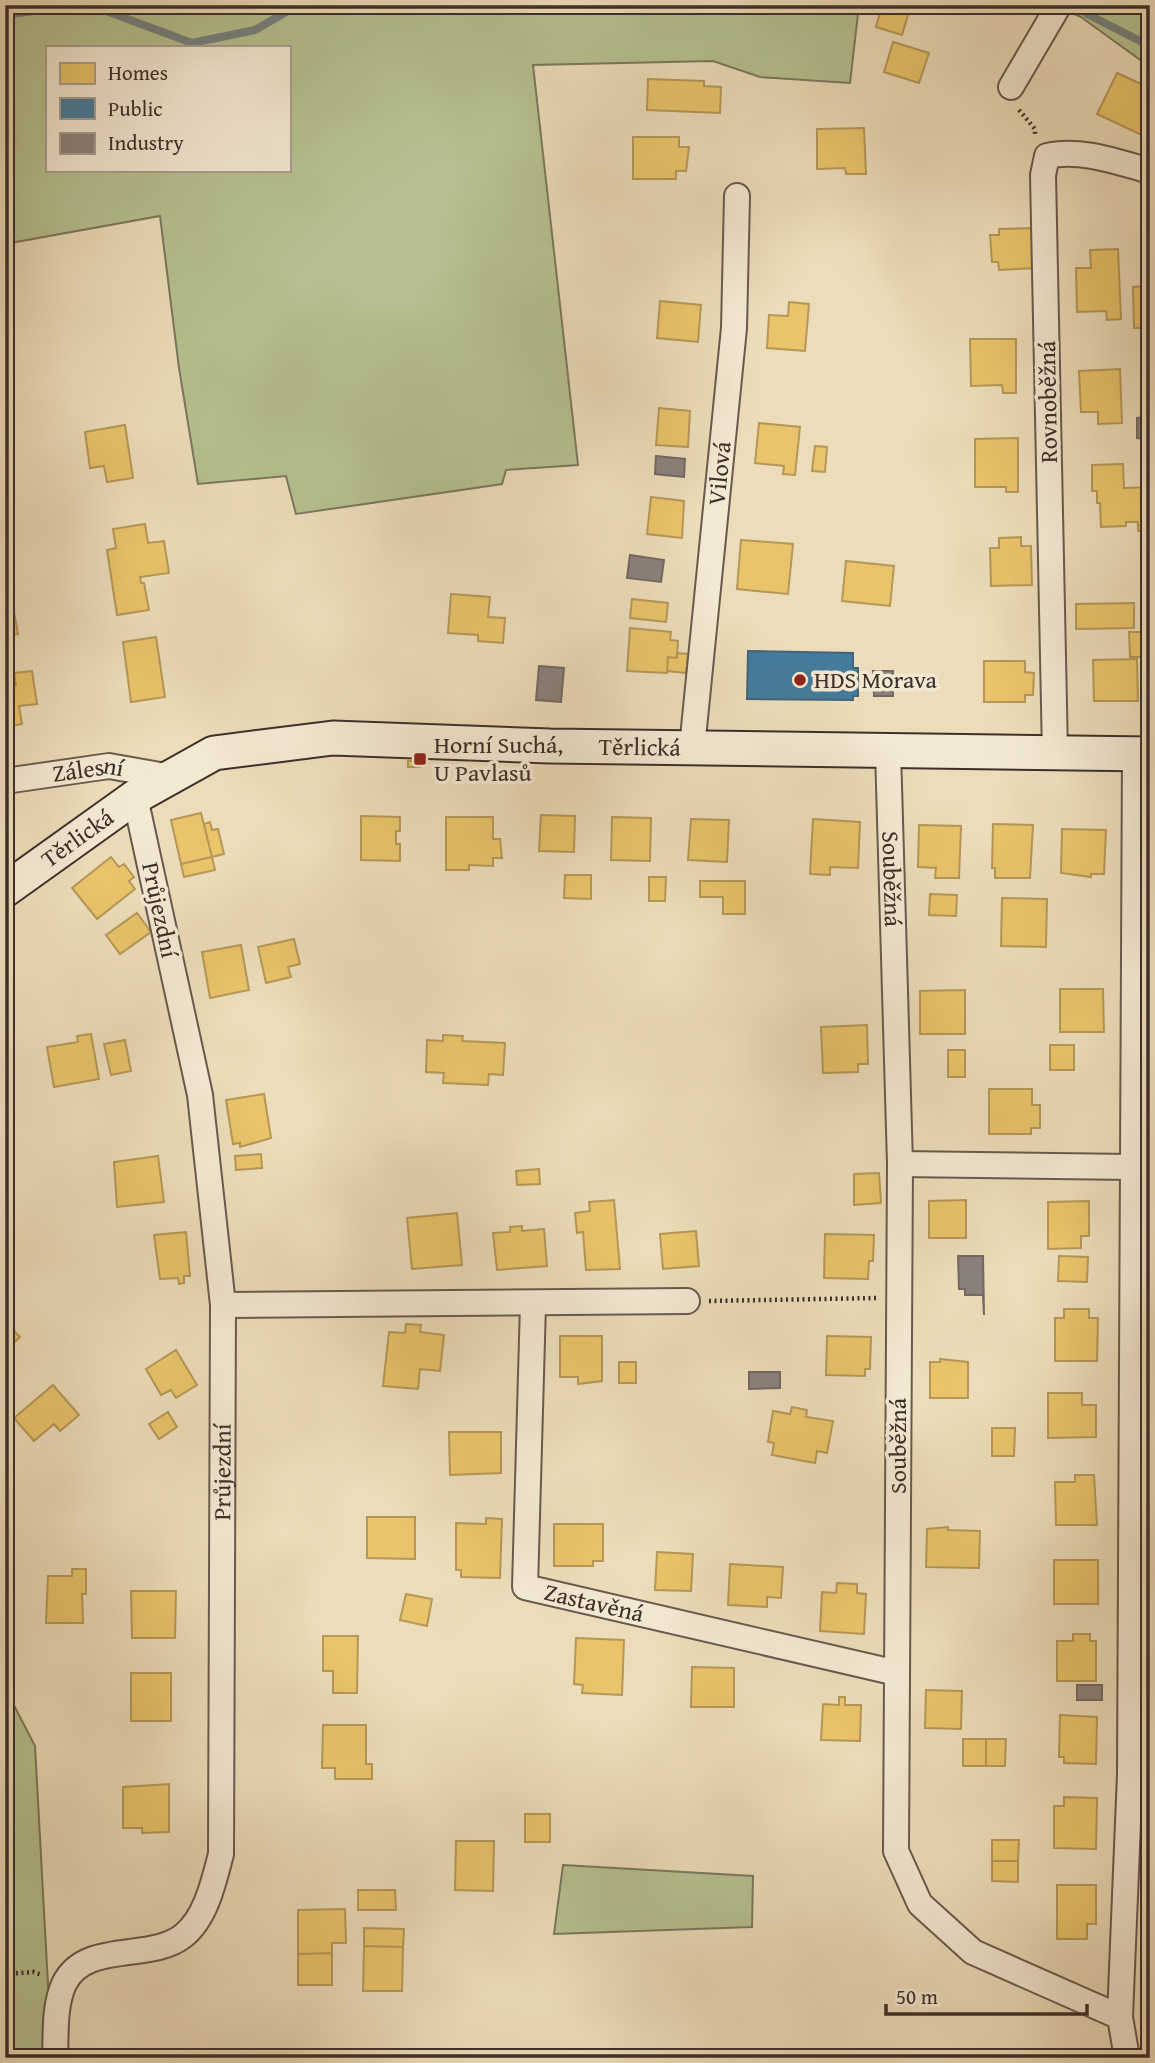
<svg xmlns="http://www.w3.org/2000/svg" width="1155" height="2063" font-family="'Gentium Book Plus',serif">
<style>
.green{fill:#b6c090;stroke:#7a785d;stroke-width:2;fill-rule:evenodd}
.homes{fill:#e9c46a;stroke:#b59757;stroke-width:2}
.public{fill:#457b9d;stroke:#43647a;stroke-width:2}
.industry{fill:#8a817c;stroke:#736863;stroke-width:2}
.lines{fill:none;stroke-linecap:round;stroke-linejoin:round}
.stream{stroke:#75827f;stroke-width:8}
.street-casing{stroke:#695a4e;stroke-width:28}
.secondary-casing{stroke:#3d2f2a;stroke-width:37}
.path{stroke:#3d2f2a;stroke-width:4.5;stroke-dasharray:2 3.5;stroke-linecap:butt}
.street{stroke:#f3e8d2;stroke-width:24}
.secondary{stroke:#f3e8d2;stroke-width:33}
.poi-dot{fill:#8f2418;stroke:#f3e8d2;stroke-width:2.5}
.labels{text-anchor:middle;stroke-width:7;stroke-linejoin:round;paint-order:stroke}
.street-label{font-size:24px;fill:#3d2f2a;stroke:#f3e8d2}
.poi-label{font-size:24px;fill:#3d2f2a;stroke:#f3e8d2;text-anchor:start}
</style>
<rect width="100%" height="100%" fill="#ecdcb9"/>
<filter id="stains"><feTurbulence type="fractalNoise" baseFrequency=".00286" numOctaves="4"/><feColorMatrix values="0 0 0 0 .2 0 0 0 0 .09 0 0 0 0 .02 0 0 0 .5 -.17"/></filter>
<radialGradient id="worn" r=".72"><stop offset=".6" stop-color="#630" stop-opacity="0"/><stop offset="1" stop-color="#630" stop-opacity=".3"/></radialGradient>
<!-- green -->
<path class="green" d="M5,5H859L850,83L760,77L713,61L533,65L578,465L506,470L502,484L296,514L286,476L198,484L179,368L160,216L5,244ZM47,47H289V170H47Z
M1054,5H1150V67L1081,17Z
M5,1688L35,1746L52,2058H5Z
M563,1865L753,1876L752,1927L554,1934Z"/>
<!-- homes -->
<path class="homes" d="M882,5H911L902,35L876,27Z
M918,5H943L941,12Z
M893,42L929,53L919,83L884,72Z
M1117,73L1150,88V139L1097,114Z
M648,79L704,81V86L721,87L720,113L647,110Z
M864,128L866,174H846L845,168L817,169V129Z
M633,137H679V147H689L686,171H676V179H633Z
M1036,228L1037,268L999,270L998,262H992L990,235H999V229Z
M1118,249L1121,319L1107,320L1106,311L1077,312L1076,268H1091L1090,250Z
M1150,286V328H1134L1133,287Z
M660,301L701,305L698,342L657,338Z
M789,302L809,304L805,351L767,348L769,315L788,316Z
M970,339H1016V393H1003L1002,385L971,386Z
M1120,369L1122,423L1098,424V412H1081L1079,371Z
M659,408L690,411L688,447L656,445Z
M759,423L800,427L795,475L783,474L784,466L755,463Z
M125,425L133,478L107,482L104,466L90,468L85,432Z
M1018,438V492H1006V487H975V439Z
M815,446L827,447L825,472L812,471Z
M1143,446H1150V463H1143Z
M1123,464L1124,488L1150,487V530L1138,531V522H1126V526L1101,527L1100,503H1097V491H1092V465Z
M651,497L684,501L682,538L647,534Z
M145,524L148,543L164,541L169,573L140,577L141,583H144L149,610L117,615L107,550L116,548L113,529Z
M1021,537V546H1031L1032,585L991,586L990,548H999V538Z
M741,540L793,544L788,594L737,589Z
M846,561L894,566L890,606L842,601Z
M5,563L18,634L5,636Z
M451,594L490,597L488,617L505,618L503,643L478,641V635L448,633Z
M632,599L668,603L666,622L630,618Z
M1134,603V628L1076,629V604Z
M630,628L671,632L670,640L678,641L677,658L668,657L667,673L627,671Z
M1129,632H1150V657H1130Z
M156,637L165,697L131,702L123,642Z
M677,653L688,654L686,673L667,671L668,657L677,658Z
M1137,659L1138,701H1094L1093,660Z
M984,661H1025V672L1034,673L1033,695H1025V702H984Z
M32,671L37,704L19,706L22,724L5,727V686L16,685L14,673Z
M408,761H419L420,767H408Z
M201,813L212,857L181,864L171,820Z
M541,815L575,816L574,852L539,851Z
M361,816L400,817V831H396V844H400V861L361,860Z
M446,817H493V839H500L502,858H493V866L469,865V870H446Z
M612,817L651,818L650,861L611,860Z
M691,819L729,820L727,862L688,860Z
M813,819L860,822L858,868L830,867V875L810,874Z
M210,822L212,830L218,829L224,854L212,857L204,824Z
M993,824L1033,825L1030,878H995V868H992Z
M919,825L961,826L959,878H935L936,868L918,867Z
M1062,829L1106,830L1104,874H1091V877L1061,873Z
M111,857L119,867L124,864L134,877L129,881L135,889L97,919L72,888Z
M212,857L215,870L184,877L181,864Z
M565,875H591V899L564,898Z
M649,877H666L665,901H649Z
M700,881H745V914H723V897H700Z
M930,894L957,895L956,916L929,915Z
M1002,898L1047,899L1046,947L1001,946Z
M137,913L151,932L120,954L106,935Z
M294,939L300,964L288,967L291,977L266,983L258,947Z
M241,945L249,990L210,998L202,952Z
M1060,989H1103L1104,1032H1060Z
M965,990V1034H920V991Z
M867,1025L868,1064H858V1072L823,1073L821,1027Z
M91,1034L99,1079L54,1087L47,1047L78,1042L77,1036Z
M443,1035L463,1036L462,1041L505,1043L503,1075L489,1074L488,1085L443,1083L444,1073L426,1072L427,1040L443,1041Z
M125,1040L131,1071L111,1075L104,1044Z
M1050,1045H1074V1070H1050Z
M948,1050H965V1077H948Z
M989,1089H1032V1105H1040V1128H1031V1134H989Z
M264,1094L271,1138L240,1147V1143L233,1144L226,1100Z
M261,1154L262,1168L236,1170L235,1156Z
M158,1156L164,1202L117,1207L114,1162Z
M539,1169L540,1184L517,1185L516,1171Z
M879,1173L881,1203L854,1205V1174Z
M614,1200L620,1269L586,1270L583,1232L577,1233L575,1213L590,1211L589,1202Z
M966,1200V1238H929V1201Z
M1089,1201V1236H1081V1248L1048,1249V1202Z
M457,1213L462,1265L412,1269L407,1218Z
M522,1226V1231L544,1229L547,1266L497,1270L493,1233L510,1232V1227Z
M696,1231L699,1266L663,1269L660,1234Z
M186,1232L190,1276H184V1283L179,1284L178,1278L160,1279L154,1235Z
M825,1234L874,1235L873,1261H869L868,1279L824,1278Z
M1059,1256L1088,1257L1087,1282L1058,1281Z
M1064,1309H1089V1318H1098L1097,1361H1055V1318H1064Z
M5,1322L20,1337L5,1351Z
M406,1324L421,1325L420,1332L444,1335L440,1371L420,1369L418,1389L383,1386L389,1332L405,1333Z
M560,1336H602V1381L578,1384V1377H560Z
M827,1336L871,1337L870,1369H865V1376L826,1375Z
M176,1350L197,1385L176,1398L171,1390L161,1395L146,1369Z
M940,1359L968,1362V1398H930V1362H940Z
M619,1362H636V1383H619Z
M53,1385L79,1415L60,1431L54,1424L34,1441L14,1418Z
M1048,1393H1082V1405H1096V1437L1048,1438Z
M792,1407L807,1410L806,1417L833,1421L827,1453L817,1451L815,1463L772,1455L774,1443L768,1442L773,1411L790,1414Z
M168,1412L177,1427L159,1439L149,1424Z
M992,1428H1015L1014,1456H992Z
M449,1432H501V1473L450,1475Z
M1075,1475H1094L1097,1525H1056L1055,1482H1075Z
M367,1517H415V1559L367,1558Z
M486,1518L502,1519L500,1578L461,1577V1570H456V1523L486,1524Z
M554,1524H603V1561H593V1566H554Z
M948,1527V1530L980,1531L979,1568L926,1567L927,1529Z
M657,1552L693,1554L691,1591L655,1590Z
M1054,1560H1098V1604H1054Z
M730,1564L783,1567L781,1598L767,1597V1607L728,1605Z
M72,1569H86V1594H82L83,1623H46L48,1576H72Z
M837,1583L857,1584V1593L866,1594L864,1634L820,1631L822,1592L836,1593Z
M131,1591H176L175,1638H132Z
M406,1594L432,1599L427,1626L400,1620Z
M1073,1634H1090V1641H1096V1681H1057V1641H1073Z
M323,1636H358L357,1693H333V1671H323Z
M576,1638L624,1640L622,1695L582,1693L583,1685L574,1684Z
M692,1667L734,1668V1707H691Z
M131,1673H171V1721H131Z
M926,1690L962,1691L961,1729L925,1728Z
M839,1697H845V1705H861L860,1741L821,1740L823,1704L839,1705Z
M1060,1715L1097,1717L1096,1764L1064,1763V1757H1059Z
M323,1725H366V1764H372V1779H335V1768H322Z
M963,1739H986V1766H963Z
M986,1739H1006L1005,1766H986Z
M169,1784V1832L142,1833V1828H123V1787Z
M1064,1797L1097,1798L1096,1849L1054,1848V1806H1064Z
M525,1814H550V1842H525Z
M992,1840H1019L1018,1861H992Z
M456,1841H494L493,1891L455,1890Z
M992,1861H1018V1882L992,1881Z
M1057,1885H1096V1924H1087V1939H1057Z
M358,1890H395L396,1910H358Z
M345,1909L346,1943H332V1953L298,1954V1910Z
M364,1928L404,1929L403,1947L364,1946Z
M364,1946L403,1947L402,1991H363Z
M332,1953V1985H298V1954Z"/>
<!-- public -->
<path class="public" d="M748,651L853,653V668H858V696H853V700L747,699Z"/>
<!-- industry -->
<path class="industry" d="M1150,417V439L1137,438V418Z
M656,456L685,459L684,477L655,474Z
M630,555L664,560L661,582L627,578Z
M539,666L564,668L561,702L536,700Z
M873,671H893V696H874Z
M958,1256H983L984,1315L983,1295H965V1289H959Z
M749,1372H780V1388L749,1389Z
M1077,1685H1102V1700H1077Z"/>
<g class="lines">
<!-- stream -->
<path class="stream" d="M90,5L192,43L255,30L298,5
M1079,5L1087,14L1150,46
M5,15L76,5"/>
<defs>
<g id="street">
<path d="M1011,87L1059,5"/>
<path id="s1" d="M692,748L734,328L737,196"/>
<path id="s2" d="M888,751L900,1164L896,1851L920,1904L973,1952L1120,2017"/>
<path d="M1055,753L1043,175L1047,156C1079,148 1118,162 1150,171"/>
<path id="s3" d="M5,781L109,766L171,777"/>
<path d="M900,1164L1132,1167"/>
<path id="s4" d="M533,1304L525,1587L897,1673"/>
<path d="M223,1305L687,1301"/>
<path id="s5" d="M55,2058C56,2034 54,2006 64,1984C85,1940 150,1962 183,1936C206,1918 214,1881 221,1854L223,1305L200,1095L135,797"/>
<path d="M1127,2058L1120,2017L1130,1774L1135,754"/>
</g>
<g id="secondary">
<path id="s6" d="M5,890L135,797L214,753L333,738L550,746L1150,754"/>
</g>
</defs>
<!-- street casing -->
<use href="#street" class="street-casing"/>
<!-- secondary casing -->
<use href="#secondary" class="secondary-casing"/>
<!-- path -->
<path class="path" d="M1019,110L1035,129V137
M709,1301L876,1298
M5,1974L33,1972L42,1975"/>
<!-- street -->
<use href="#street" class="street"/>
<!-- secondary -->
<use href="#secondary" class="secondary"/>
</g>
<!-- markers -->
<g class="poi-dot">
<circle cx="800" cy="680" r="7"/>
<rect x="413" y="752" width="14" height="14" rx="3.5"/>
</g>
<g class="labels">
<!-- street labels -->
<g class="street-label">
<text transform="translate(1048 402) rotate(-91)" y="8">Rovnoběžná</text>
<text dy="8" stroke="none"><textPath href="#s1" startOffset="276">Vilová</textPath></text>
<text dy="8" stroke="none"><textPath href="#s6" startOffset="677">Těrlická</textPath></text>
<text dy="8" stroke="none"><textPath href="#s3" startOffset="84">Zálesní</textPath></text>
<text dy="8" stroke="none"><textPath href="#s6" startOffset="89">Těrlická</textPath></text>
<text dy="8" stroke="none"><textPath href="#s2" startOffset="128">Souběžná</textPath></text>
<text transform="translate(160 910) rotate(78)" y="8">Průjezdní</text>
<text transform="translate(898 1446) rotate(-90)" y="8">Souběžná</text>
<text dy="8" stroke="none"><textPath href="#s5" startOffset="682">Průjezdní</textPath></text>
<text dy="8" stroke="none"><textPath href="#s4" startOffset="354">Zastavěná</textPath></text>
</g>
<!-- poi labels -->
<g class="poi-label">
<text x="814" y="688">HDS Morava</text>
<text x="434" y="753">Horní Suchá,<tspan x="434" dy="28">U Pavlasů</tspan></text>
</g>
</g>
<!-- margin -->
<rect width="1155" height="2063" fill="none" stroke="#ecdcb9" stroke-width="28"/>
<rect x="7" y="7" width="1141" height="2049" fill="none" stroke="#3d2f2a" stroke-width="3.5"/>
<rect x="14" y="14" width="1127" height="2035" fill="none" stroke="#3d2f2a" stroke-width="2"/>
<!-- legend -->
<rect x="46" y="46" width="245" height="126" fill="#f3e8d2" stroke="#aa9e8f" stroke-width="2"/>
<rect x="60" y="63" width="35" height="21" fill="#e9c46a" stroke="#aa9e8f" stroke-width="2"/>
<text x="108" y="80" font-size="21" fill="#3d2f2a">Homes</text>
<rect x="60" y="98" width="35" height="21" fill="#457b9d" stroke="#aa9e8f" stroke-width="2"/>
<text x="108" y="116" font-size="21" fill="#3d2f2a">Public</text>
<rect x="60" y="133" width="35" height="21" fill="#8a817c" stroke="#aa9e8f" stroke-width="2"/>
<text x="108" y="150" font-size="21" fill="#3d2f2a">Industry</text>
<!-- scale -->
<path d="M886 2004v10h201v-10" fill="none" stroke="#3d2f2a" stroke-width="3.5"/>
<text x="896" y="2004" font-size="21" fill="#3d2f2a" stroke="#f3e8d2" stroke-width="5" paint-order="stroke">50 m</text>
<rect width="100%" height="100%" filter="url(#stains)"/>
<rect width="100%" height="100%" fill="url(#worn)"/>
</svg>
